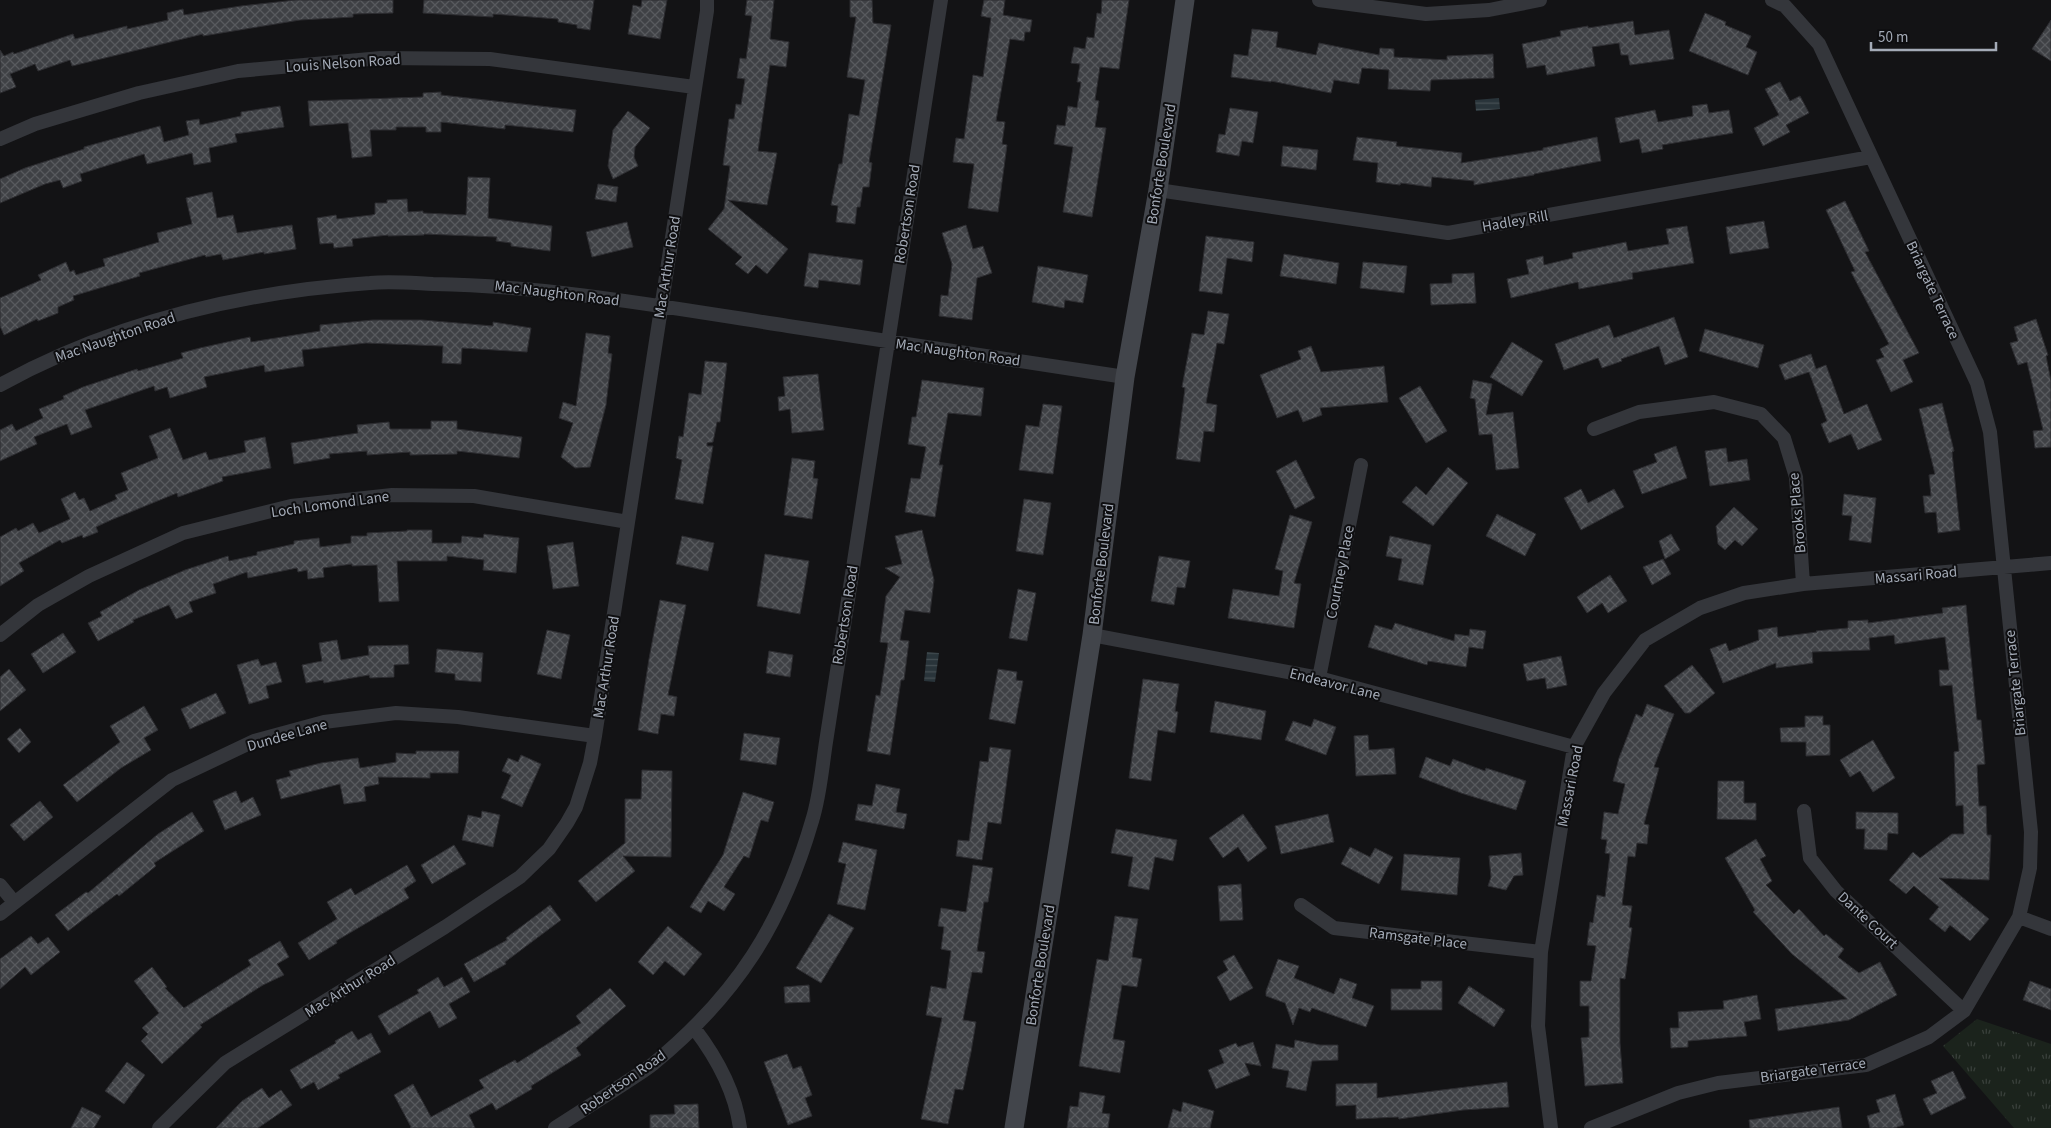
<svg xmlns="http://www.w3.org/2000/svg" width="2051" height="1128" font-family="'Source Sans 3',sans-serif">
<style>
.park{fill:url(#park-tufts)}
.water{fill:url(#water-rules)}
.building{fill:url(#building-cross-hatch);stroke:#2d2d31}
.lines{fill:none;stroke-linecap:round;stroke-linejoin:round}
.minor{stroke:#34363b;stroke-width:14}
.secondary{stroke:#42454b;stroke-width:19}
.labels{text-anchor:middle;stroke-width:4;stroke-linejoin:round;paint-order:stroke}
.street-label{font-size:15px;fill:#a4abb7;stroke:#0e0e10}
</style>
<defs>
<pattern id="park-tufts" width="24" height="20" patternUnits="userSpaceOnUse" patternTransform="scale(1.25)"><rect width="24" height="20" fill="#1b231c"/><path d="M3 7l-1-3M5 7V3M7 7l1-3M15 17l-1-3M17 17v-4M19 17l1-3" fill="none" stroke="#39403b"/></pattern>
<pattern id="water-rules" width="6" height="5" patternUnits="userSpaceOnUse" patternTransform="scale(1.25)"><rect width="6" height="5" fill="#29343a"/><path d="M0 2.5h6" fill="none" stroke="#454f54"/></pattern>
<pattern id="building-cross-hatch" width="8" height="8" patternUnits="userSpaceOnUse" patternTransform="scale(1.25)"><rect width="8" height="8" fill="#3f4145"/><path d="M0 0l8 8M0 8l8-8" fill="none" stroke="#585a5e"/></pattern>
</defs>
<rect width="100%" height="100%" fill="#131315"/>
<!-- park -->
<path class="park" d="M1977,1019L2051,1044V1128H2014L1943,1046Z"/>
<!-- water -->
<path class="water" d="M1499,98L1500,109L1476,111L1475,100Z
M927,652L939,653L935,682L924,681Z"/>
<!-- building -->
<path class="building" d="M296,0H393V13L353,14V17L300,20L203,36V34L72,66L70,60L38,71L35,64L10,74L16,87L0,93V50L4,56L13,52L14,54L73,34L75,39L127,26V29L168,20L167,13L183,9L184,15L241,6Z
M424,0H594L590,30L577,28V25L558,22V19L493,14V17L423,13Z
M642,0H667L660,39L628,34L633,5L641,7Z
M747,0H774L770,39L789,42L786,67L770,65L758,151L777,153L767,205L728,200L788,249L767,274L756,265L748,274L735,264L742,257L708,229L724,209L730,166L723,165L729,119H734L736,104L741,105L745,79L737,78L740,58L746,59L752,16L745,15Z
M850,0H872L873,23L891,25L869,162L872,163L869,187H863L860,207H857L855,224L836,222L838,206L831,205L839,164H842L849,114L859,116L865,80L847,77L856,17H850Z
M984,0H1005L1003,15L1032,20L1030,32H1025L1024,41L1010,39L996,121L1005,122L1002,144L1007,145L998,212L968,208L974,164L953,162L956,138L964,139L973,75L983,77L991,18L981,16Z
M1102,0H1129L1119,69L1100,67L1095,100L1099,101L1095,127L1106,128L1092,217L1063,212L1073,147L1054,144L1057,125L1065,126L1068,106L1077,108L1081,82H1077L1080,64L1071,63L1074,47L1085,49L1087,37L1094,38L1097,13L1101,14Z
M1705,13L1726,22L1725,25L1751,36L1746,47L1757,52L1748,75L1689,51Z
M2051,20V61L2032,49Z
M1633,21L1635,35L1669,30L1674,59L1630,65L1628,55H1621L1619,43L1592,47L1595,66L1547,75L1545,65L1527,68L1522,44L1561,36L1560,31L1588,26V28Z
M1252,29L1278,32L1276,47L1316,55L1319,43L1379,55L1380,48L1394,49V57L1447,60V56L1493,54L1494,78L1431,80L1430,91L1388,89L1389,70L1362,68L1359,84L1334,80L1331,93L1271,81V82L1231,77L1234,54L1248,56Z
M1780,82L1790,101L1800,96L1809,113L1786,125L1790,132L1763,146L1754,128L1779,115L1765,89Z
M441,92V95L576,110L573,132L505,125V129L441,122V132H426V127H396V130H370L372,156L352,158L348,123L310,126L308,101L423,97V93Z
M1707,104L1709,113L1729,110L1733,133L1662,145L1663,149L1642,153L1639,139L1620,143L1615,118L1655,110L1658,122L1693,116L1692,106Z
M280,106L284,127L235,134L237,142L209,148L211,162L194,165L192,153L147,164L144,154L80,174L82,181L63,188L60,180L45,184L0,203V179L25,168L84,149V147L160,126L164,142L189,135L186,121L199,119L200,125L241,116V112Z
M1230,108L1258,112L1253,143L1242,141L1239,156L1216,152L1219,134L1225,135Z
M628,111L650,128L635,147L634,157L638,166L613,179L608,166L613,130Z
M1357,137L1397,142L1396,146L1462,153L1461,163L1543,150V148L1597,137L1601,161L1534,174V175L1474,185V181L1432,177L1431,187L1401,183L1400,185L1376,182L1378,163L1353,160Z
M1283,146L1318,150L1316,170L1281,166Z
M468,177L490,178L488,218L552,226L550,251L511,246V243L496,241L497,237L424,234V235L388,236V235L352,239L353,246L334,248L333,243L320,244L317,218L336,215L337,219L372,215L375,214V203H387V200L407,199L408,212L423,211V213L466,215Z
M598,184L618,187L616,202L595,199Z
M212,192L217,218L233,215L237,233L292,225L296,249L264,254V252L223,260L221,254L206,257L205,255L139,273L140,276L73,296L74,300L58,307V313L38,321L37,319L4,335L0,326V298L41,280L38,275L66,262L70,272L74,270L76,275L105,266L103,259L159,242L157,233L192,224L186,198Z
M1845,201L1869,251L1865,252L1919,353L1903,360L1913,382L1891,392L1876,360L1884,357L1880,349L1889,344L1851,272L1855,271L1826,210Z
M1764,221L1769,248L1730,254L1726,227Z
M627,222L633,247L592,257L586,232Z
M966,225L973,249L983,246L992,273L977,278L972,320L939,316L941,295L948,296L952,264L942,233Z
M1687,226L1694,263L1632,273L1633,279L1579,289L1578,282L1511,298L1507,279L1529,274L1526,260L1543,256L1544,265L1573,258L1572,253L1626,242L1628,251L1669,244L1666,229Z
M1206,236L1254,242L1252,262L1227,258L1222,294L1199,291Z
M809,253L863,260L860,285L819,280L818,288L804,286Z
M1284,254L1339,263L1336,284L1280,276Z
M1363,262L1407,266L1404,293L1360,288Z
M1038,266L1088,275L1083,303L1065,300L1064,308L1032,302Z
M1474,273L1476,303L1431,305L1430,284L1452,283V274Z
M1208,311L1229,314L1224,344L1217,343L1206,403L1217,405L1214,432L1204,431L1200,462L1176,459L1185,388L1182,387L1192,333L1204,335Z
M1674,317L1688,357L1665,365L1659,346L1621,359L1622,361L1602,368L1598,358L1564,370L1555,344L1609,325L1614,338Z
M2036,319L2048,355L2046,356L2051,381V447L2035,448L2033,431L2043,430L2027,362L2018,365L2010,343L2018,341L2014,327Z
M373,320H422L493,326V322L531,328L527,352L462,348L461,364L442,363L443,346L366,343L302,350L304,366L265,372L264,365L204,377L207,387L170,398L167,387L155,391L154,386L85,410L92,427L71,435L67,424L34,437L37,444L0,461V430L12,424L16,431L43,418L39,409L64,399L63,396L83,387L137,369L138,371L183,358L181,353L200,348L250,337L251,342L320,331V325Z
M1705,329L1764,345L1758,368L1699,351Z
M586,333L610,336L608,353L612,354L606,405L590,467L575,468L561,457L573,423L559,418L563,402L576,406Z
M1512,342L1543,361L1522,396L1490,377Z
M1311,346L1321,372L1384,366L1388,402L1320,408L1322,415L1303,422L1298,410L1277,418L1260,375L1301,359L1298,351Z
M1811,354L1816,369L1826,365L1844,414L1867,404L1882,440L1858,450L1851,434L1829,443L1821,424L1827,421L1809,372L1785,380L1779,365Z
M705,361L727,363L720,422H717L713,442L707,443V446H713L703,504L675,499L682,460L676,458L679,436L683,437L689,393L701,395Z
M818,374L824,430L792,433L790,409L779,411L778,397L785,396L783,377Z
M922,380L984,388L981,416L948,413L939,465H943L935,517L905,512L911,478L920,479L926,447L908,444L912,417H916Z
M1473,380L1492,384L1486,415L1513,412L1519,468L1496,470L1492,434L1479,435L1475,399L1470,398Z
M1420,386L1447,431L1426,443L1399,398Z
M1942,403L1954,451L1952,452L1960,530L1938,533L1936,512L1925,513L1923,496H1931L1929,475L1935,474L1919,409Z
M1043,404L1062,406L1053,474L1019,470L1026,425L1039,427Z
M431,421H457V429L522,437L519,458L457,451V454L410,455V452L367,455V451L329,454L330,458L294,464L291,443L358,433L357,425L389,422L390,429H431Z
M170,428L183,460L206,452L209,460L246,452L244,441L265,437L271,468L222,477L223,481L178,497L177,493L111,520L96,527L98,532L83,538L82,535L62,543L60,540L19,563L24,571L0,586V537L16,528L18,531L33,523L39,533L70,519L61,499L75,492L79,500L84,498L90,511L117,499L115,495L128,490L121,473L158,458L149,436Z
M1676,446L1687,478L1642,494L1633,471L1657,462L1654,454Z
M1726,448L1728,462L1747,459L1750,480L1710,486L1705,451Z
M792,458L815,461L813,478L818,479L812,519L784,515Z
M1296,460L1315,498L1295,509L1276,471Z
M1448,467L1468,483L1433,526L1402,502L1416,486L1426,495Z
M1581,489L1588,503L1614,489L1624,507L1581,530L1564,498Z
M1844,494L1876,498L1871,543L1849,540L1852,516L1842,515Z
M1024,499L1051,503L1043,555L1016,551Z
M1734,507L1758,529L1742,546L1735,540L1725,550L1718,544L1716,526Z
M1497,514L1536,534L1525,556L1486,536Z
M1290,515L1312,522L1294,583L1301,584L1294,628L1228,618L1233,589L1279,596L1283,571L1275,569Z
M407,530H432V543H461L462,536L483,538L484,534L519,538L516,573L483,570L484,560L447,556V561H397L399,601L379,602L377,565L352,566V564L323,568L324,577L308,579L307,570L298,572L297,568L248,578L247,572L213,584L216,593L189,602L193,612L176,619L169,605L133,620L134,622L98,641L88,623L102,616L100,612L139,590L185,570L228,556L229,561L257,555V552L294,544V541L319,538L320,547L351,543V536H367V533L407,531Z
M922,530L934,580L930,613L905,610L900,640L909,641L904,680H901L890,755L867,751L876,695L880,696L888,643L880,642L886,596L900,577L885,568L902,564L895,536Z
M1671,534L1680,550L1665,559L1659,541Z
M682,536L714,543L708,571L676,564Z
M1390,536L1431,545L1423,585L1398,580L1402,559L1386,556Z
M573,542L579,586L553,589L547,546Z
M765,554L809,561L800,614L757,606Z
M1159,556L1190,561L1185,588L1177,587L1174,605L1151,601Z
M1663,559L1671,574L1652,585L1643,567Z
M1610,575L1627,601L1608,613L1602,603L1587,613L1577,597Z
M1018,589L1036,593L1027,641L1009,638Z
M660,600L686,605L668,695L677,697L674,716L661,714L658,734L638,730L649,659Z
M1966,605L1977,720H1981L1985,764L1977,765L1979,806H1986L1987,835H1991L1989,880L1939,878L1989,919L1970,941L1950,925L1945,932L1929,919L1939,907L1914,886L1906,894L1889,880L1913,852L1920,858L1952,834H1964L1963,805L1956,806L1954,752L1959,751L1952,685L1940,686L1939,670H1949L1945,637L1895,644L1894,635L1869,638L1870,650L1812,652L1813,663L1776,668V663L1723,683L1710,649L1726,643L1729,651L1759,640L1758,630L1777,627L1778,637L1817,632L1816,631L1848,628V621L1868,620V623L1943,613L1942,608Z
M1395,623L1454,641L1455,634L1469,636L1470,629L1486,631L1483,649L1469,647L1466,667L1428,661L1427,665L1368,647L1375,625L1392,630Z
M547,630L570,635L561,679L537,674Z
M63,633L76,652L43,673L31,654Z
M337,640L341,660L369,655L368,646L408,645L409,664L394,665V677L370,678L369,675L324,683L323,680L306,683L302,665L322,661L319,643Z
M437,649L483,653L481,682L455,680V674L435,672Z
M769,651L793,655L790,677L766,673Z
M1561,656L1567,685L1547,689L1545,678L1527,681L1523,664Z
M258,659L261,666L276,662L282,682L266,686L269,698L249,704L237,665Z
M1692,665L1715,693L1690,713H1685L1664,686Z
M9,669L26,690L0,711V677Z
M998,669L1017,672L1016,680L1023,681L1015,724L989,719Z
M1143,679L1179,684L1175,711L1178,712L1175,733L1158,730L1151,781L1129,778Z
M216,693L226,713L190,729L181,709Z
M1215,701L1266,711L1261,740L1210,732Z
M1647,704L1674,714L1654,767L1659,768L1644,824L1649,825L1647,844L1637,843L1635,857L1628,856L1622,905L1632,906L1629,927L1632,928L1625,979L1620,978V1043L1623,1083L1585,1086L1581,1038L1589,1037V1006H1580V981H1591L1596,946L1587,945L1590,922L1593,923L1597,895L1605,897L1610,854L1605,853L1607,840L1601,839L1604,812L1618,814L1625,784L1613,781L1619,758L1636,714L1642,717Z
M144,706L158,730L144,738L151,750L121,768L77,802L63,785L120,742L110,726Z
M1805,716H1823V725H1830V755L1806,756V742H1781L1780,728L1805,727Z
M1314,719L1336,727L1326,755L1285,740L1293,721L1311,727Z
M20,728L31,742L19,753L7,739Z
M744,733L780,738L776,765L740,760Z
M1368,735L1369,750L1394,748L1396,774L1356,776L1354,736Z
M1873,740L1895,778L1873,792L1860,771L1850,777L1840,760Z
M990,747L1011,750L1001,824L988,822L982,860L956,856L958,840L969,841L980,761L988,762Z
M416,751H459L458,773H430V778L378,777L379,784L364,787L366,801L344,804L340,784L281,799L276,780L291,776L289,771L321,763L358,758L360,768L396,762V753L416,754Z
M521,755L541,764L522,807L501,798L511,775L502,771L508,758L518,762Z
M1426,757L1450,766L1453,759L1485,771L1486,768L1526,781L1516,810L1461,793L1419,777Z
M642,770L672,771L671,857L623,856L635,871L596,902L578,881L625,843V799H641Z
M1718,781H1744V803H1756V820L1717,819Z
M876,784L900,789L896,812L907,814L904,829L855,820L858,804L872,806Z
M236,791L241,803L253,797L261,815L225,830L213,801Z
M743,792L774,802L768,822L761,820L749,858L744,856L724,887L735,894L724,911L708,901L701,913L690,907L723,855Z
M40,801L53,817L24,841L10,825Z
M482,811L500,815L493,847L462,840L468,815L481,818Z
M192,812L204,831L154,863L156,866L119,896L117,894L68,931L55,915L86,892L88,893L158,834Z
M1856,812L1898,813V834L1888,833L1887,850L1864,849L1865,829H1856Z
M1243,814L1267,848L1248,862L1238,847L1223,858L1209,838Z
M1328,814L1334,842L1281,854L1275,826Z
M1116,829L1177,840L1173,861L1155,857L1149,890L1128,886L1133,857L1111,853Z
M1756,839L1766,856L1760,859L1772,881L1766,885L1794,914L1799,909L1824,936L1826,934L1844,949L1838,957L1859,973L1880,962L1897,995L1849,1020L1778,1031L1775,1009L1847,999L1792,954L1753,912L1755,910L1725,858Z
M843,842L877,850L865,910L837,904L846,864L838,862Z
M454,845L466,864L432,884L421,865Z
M1350,847L1370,857L1375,848L1393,857L1379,884L1341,864Z
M1521,853L1523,875L1514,876L1506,890L1488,886L1491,877L1489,856Z
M1404,854L1460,858L1457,895L1401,890Z
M407,865L416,881L404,889L409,898L336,941L337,943L309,960L298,943L337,919L327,902L351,888L355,895Z
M973,865L993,868L988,902H984L977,951L985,952L982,973L972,972L963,1020L976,1022L971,1052L963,1090L955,1089L948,1124L921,1119L942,1018L926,1015L931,986L946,989L951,951L941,949L944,927L938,926L941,908L966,912Z
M1241,884L1243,920L1220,921L1218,886Z
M550,905L561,920L505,962L506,964L474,982L464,964L507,940L506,938Z
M829,914L854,928L821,983L796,968Z
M1115,916L1138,919L1132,957L1142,959L1137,987L1122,985L1113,1039L1125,1041L1120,1073L1079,1066L1097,959L1108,961Z
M668,926L702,954L684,976L665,961L653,975L638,962Z
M31,936L38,944L48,937L60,952L31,975L25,967L0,989V959Z
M280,941L289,957L277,964L284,975L263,985L200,1025L202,1027L162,1064L141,1041L148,1034L142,1028L159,1013L134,981L152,967L167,987L165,988L184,1008L251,965L248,960Z
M1234,955L1253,988L1230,1001L1217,977L1228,970L1223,961Z
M1278,959L1299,966L1294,978L1334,994L1340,978L1357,984L1352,998L1374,1006L1366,1027L1312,1008L1310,1012L1299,1008L1293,1025L1285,1003L1266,996V991Z
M438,977L444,987L462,977L470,992L449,1004L457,1018L439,1028L430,1011L389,1035L378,1016L419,993L417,990Z
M1421,981H1442V1010H1391V989H1421Z
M2030,981L2051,989V1010L2023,1000Z
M809,985L810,1002L785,1003L784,987Z
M1469,986L1505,1010L1494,1027L1458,1003Z
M610,988L626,1006L576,1048L581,1055L531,1086L532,1089L496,1110L492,1103L469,1115L475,1128H410L411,1127L394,1095L413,1084L431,1117L484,1088L479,1080L515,1060L517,1063L581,1023L576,1016Z
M1757,995L1761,1019L1744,1022L1747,1036L1688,1041V1047L1671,1048L1670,1028H1679L1678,1012L1724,1009L1723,1001Z
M352,1031L358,1040L371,1033L381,1052L338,1075L340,1078L318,1090L314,1082L301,1089L290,1070L336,1043L335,1041Z
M1295,1040L1320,1045H1338V1060L1312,1061L1306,1091L1286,1087L1289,1071L1272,1068L1276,1044L1294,1048Z
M1253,1042L1261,1066L1245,1063L1250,1075L1216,1089L1208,1070L1224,1063L1219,1050L1236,1043L1238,1047Z
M787,1054L793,1069L801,1066L812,1095L805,1098L812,1116L788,1125L764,1062Z
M127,1062L145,1075L124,1104L105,1091Z
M1953,1071L1966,1098L1931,1115L1923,1099L1937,1093L1931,1081Z
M1507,1082L1509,1107L1463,1110L1399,1119L1398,1117L1356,1119V1105L1336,1106V1084L1377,1083V1098Z
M262,1088L269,1098L281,1090L292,1105L258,1128H216L242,1101Z
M1080,1092L1105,1096L1102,1113L1110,1114L1108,1128H1067L1070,1106L1078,1107Z
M1895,1094L1904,1125L1894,1128H1870L1867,1116L1880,1112L1876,1100Z
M1183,1102L1214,1111L1210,1128H1168L1173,1109L1181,1112Z
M698,1104L699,1128H650V1115L675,1114L674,1105Z
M82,1107L101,1116L94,1128H71Z
M1839,1107L1842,1128H1750L1749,1120Z"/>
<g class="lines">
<!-- minor -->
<path class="minor" d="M1319,0L1426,14L1489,10L1540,0
M0,139L35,124L139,93L238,71L381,58L490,59L694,87
M1158,190L1448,233L1871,157
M0,385C113,323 242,292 370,283C391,281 412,283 433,284C553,286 671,308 788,326C901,344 1013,360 1125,377
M1594,429L1639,412L1714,402L1761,414L1784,438L1796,477L1803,584
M0,635L38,605L89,576L183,533L291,506L392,495L474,496L628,522
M1092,635L1319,678L1574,747
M1319,678L1361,465
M1804,811L1810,858L1836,891L1964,1011
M0,885L14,902
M1301,905L1334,928L1541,952
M0,914L172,780L254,741L324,722L396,713L458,717L595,736
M2019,917L2051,929
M694,1028C717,1058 735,1090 740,1128
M159,1128L225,1063L445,927L520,877L549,849L567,823L576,807L590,763L595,736L707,11V0
M555,1128C577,1114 599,1100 622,1085C632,1078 643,1072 653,1064C737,995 782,924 812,821C820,796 822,768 826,742L941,0
M1551,1128L1538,1026L1541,952L1574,747L1604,693L1645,640L1700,608L1744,593L1803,584L2051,563
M1591,1128L1678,1093L1718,1083L1866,1065L1929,1037L1964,1011L2019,917L2030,868L2031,832L1990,432L1977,383L1819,44L1785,6L1772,0"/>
<!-- secondary -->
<path class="secondary" d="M1014,1128L1092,635L1125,377L1158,190L1185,0"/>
</g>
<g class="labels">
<!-- street labels -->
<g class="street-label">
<text transform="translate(343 63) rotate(-4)" y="5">Louis Nelson Road</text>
<text transform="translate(1161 164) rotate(-81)" y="5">Bonforte Boulevard</text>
<text transform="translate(907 214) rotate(-81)" y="5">Robertson Road</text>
<text transform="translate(1515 221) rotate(-10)" y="5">Hadley Rill</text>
<text transform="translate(667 267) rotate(-81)" y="5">Mac Arthur Road</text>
<text transform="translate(1933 290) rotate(65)" y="5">Briargate Terrace</text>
<text transform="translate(557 293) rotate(7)" y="5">Mac Naughton Road</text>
<text transform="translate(115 337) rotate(-19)" y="5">Mac Naughton Road</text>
<text transform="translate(958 352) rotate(8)" y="5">Mac Naughton Road</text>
<text transform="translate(330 504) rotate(-8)" y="5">Loch Lomond Lane</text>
<text transform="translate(1797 513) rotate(-95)" y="5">Brooks Place</text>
<text transform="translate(1101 564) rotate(-83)" y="5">Bonforte Boulevard</text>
<text transform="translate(1340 572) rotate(-79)" y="5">Courtney Place</text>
<text transform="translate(1916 575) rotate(-5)" y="5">Massari Road</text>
<text transform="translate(845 615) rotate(-81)" y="5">Robertson Road</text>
<text transform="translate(606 667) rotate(-81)" y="5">Mac Arthur Road</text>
<text transform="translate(2015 683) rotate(-96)" y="5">Briargate Terrace</text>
<text transform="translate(1335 684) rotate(14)" y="5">Endeavor Lane</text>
<text transform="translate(287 735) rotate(-16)" y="5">Dundee Lane</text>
<text transform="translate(1570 786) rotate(-79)" y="5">Massari Road</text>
<text transform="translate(1868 920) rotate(43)" y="5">Dante Court</text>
<text transform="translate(1418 938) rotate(7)" y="5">Ramsgate Place</text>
<text transform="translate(1040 965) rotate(-81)" y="5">Bonforte Boulevard</text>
<text transform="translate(350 986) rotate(-32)" y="5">Mac Arthur Road</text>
<text transform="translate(1813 1070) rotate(-8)" y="5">Briargate Terrace</text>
<text transform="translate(623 1082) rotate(-35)" y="5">Robertson Road</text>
</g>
</g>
<!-- scale -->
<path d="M1871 42v8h125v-8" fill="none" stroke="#a4abb7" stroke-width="2.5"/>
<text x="1878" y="42" font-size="15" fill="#a4abb7" stroke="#0e0e10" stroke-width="4" paint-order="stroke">50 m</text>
</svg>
